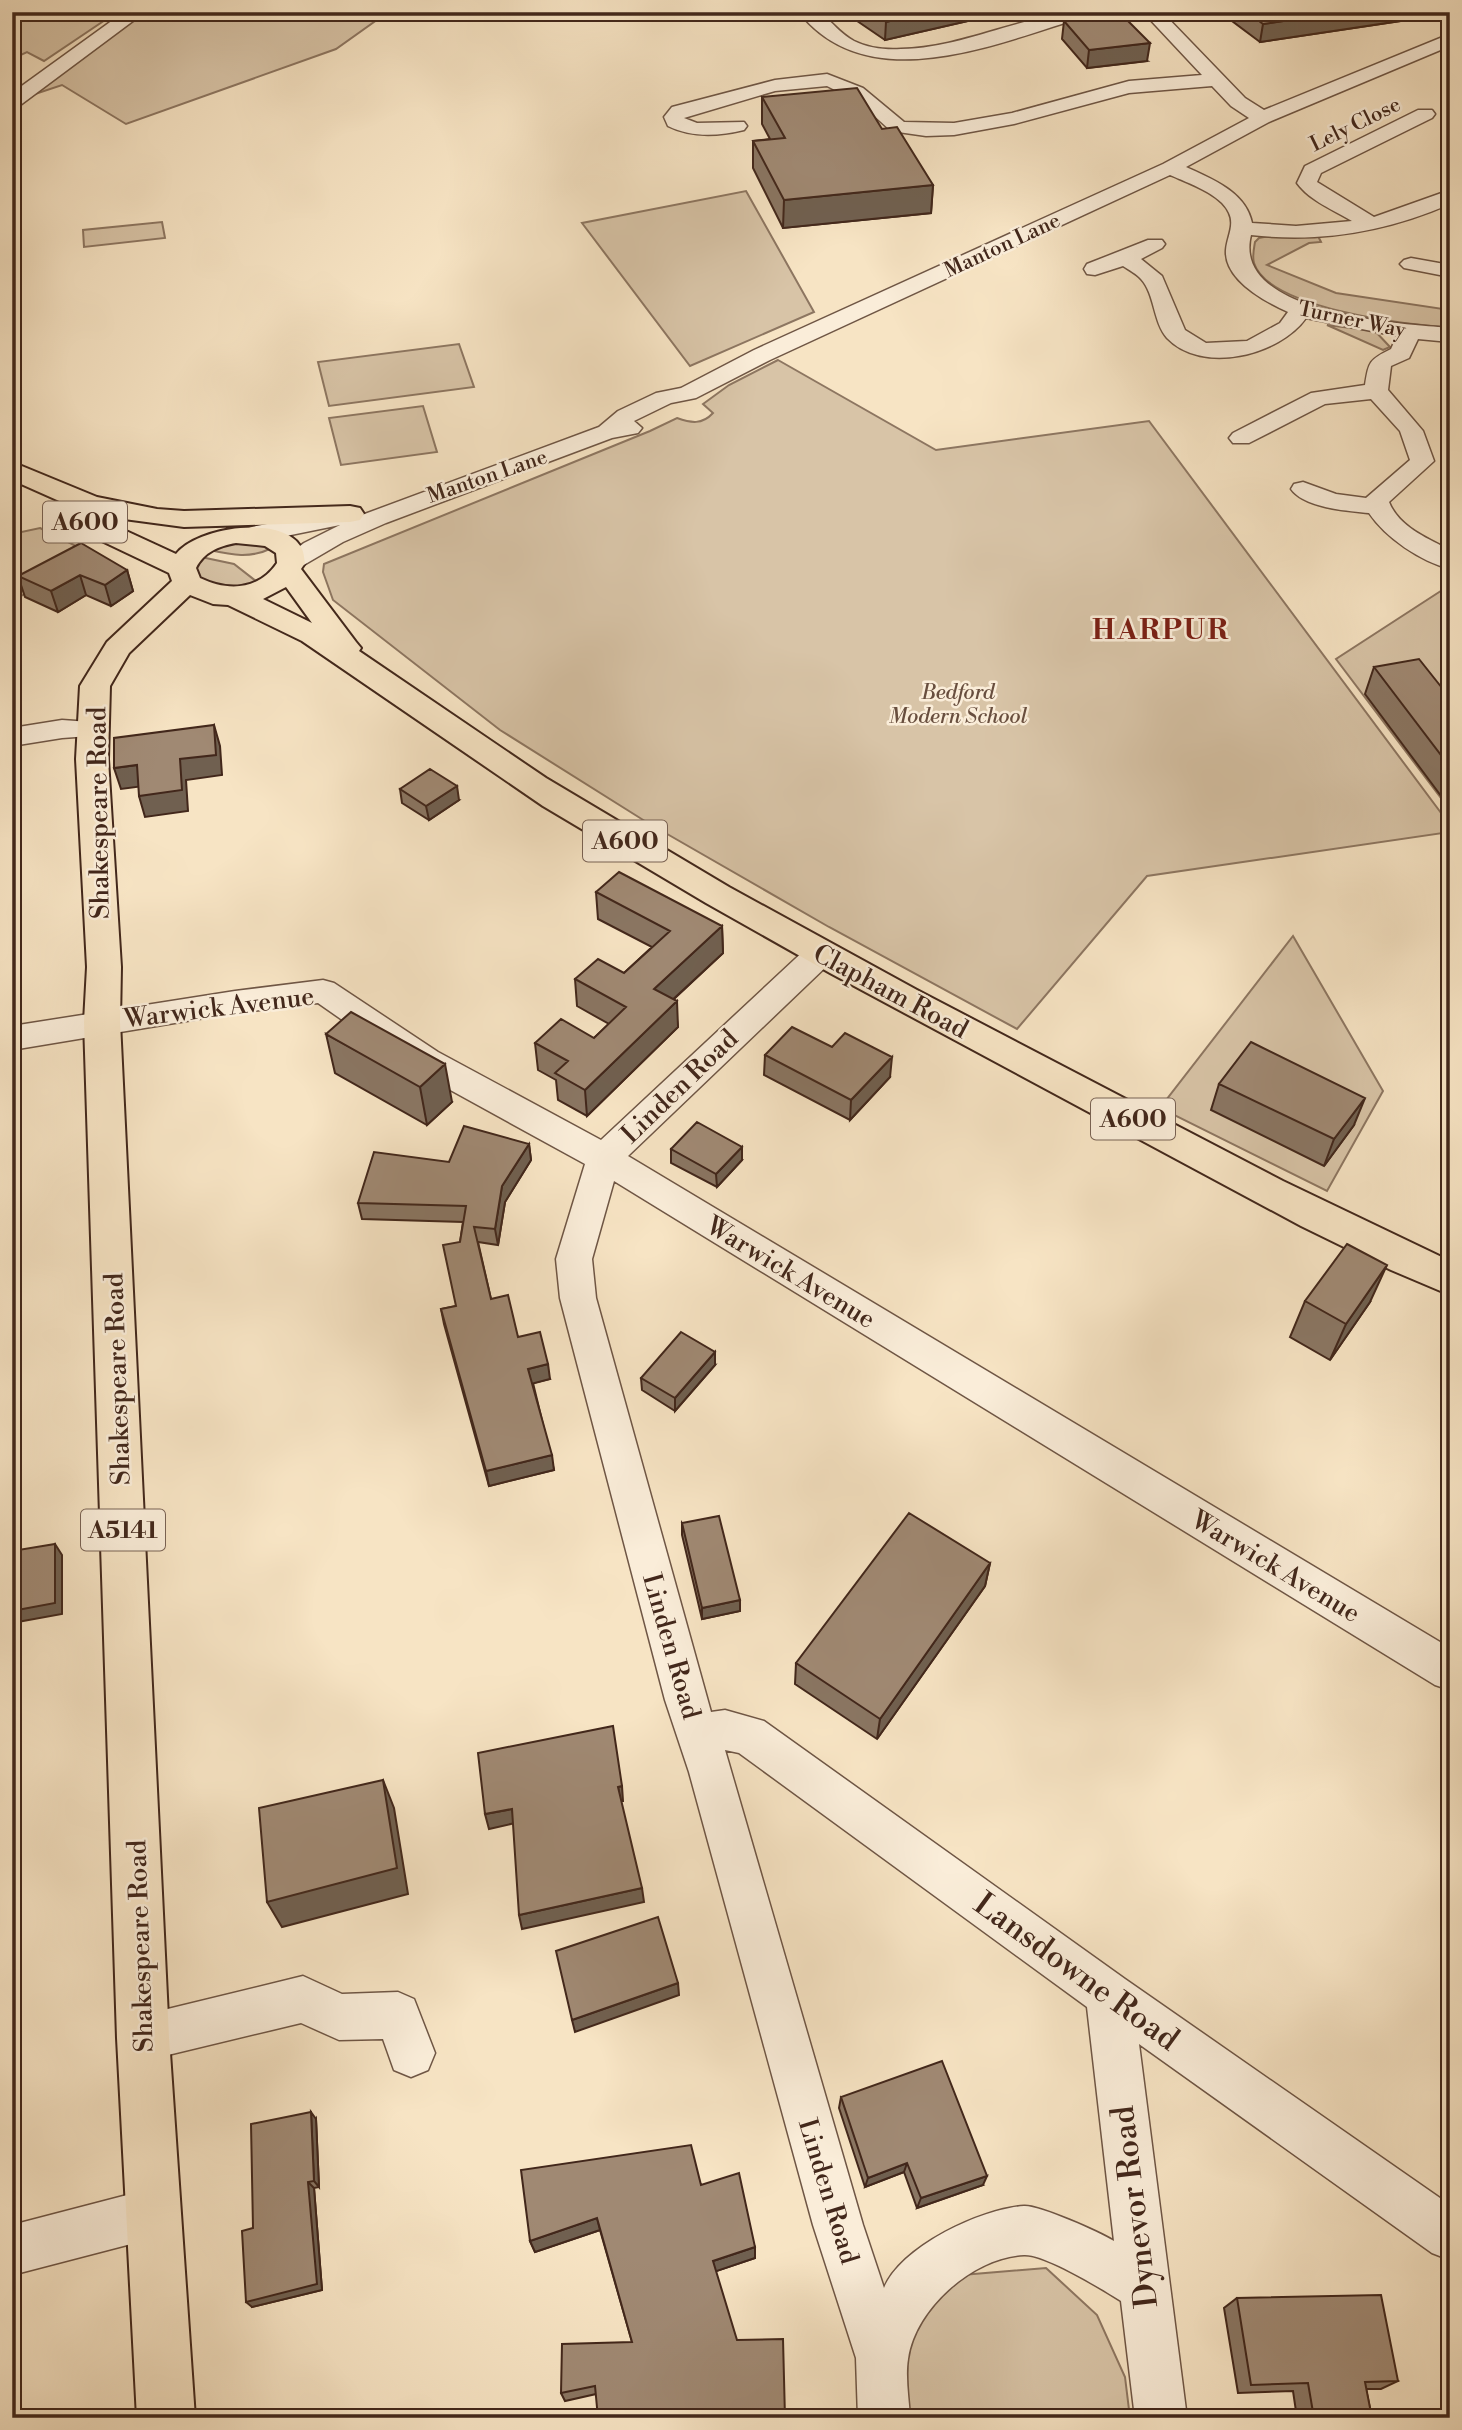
<svg xmlns="http://www.w3.org/2000/svg" width="1462" height="2430" font-family="'Libre Bodoni',serif">
<style>
.green{fill:#d8c4a7;stroke:#8d7661;stroke-width:2}
.lines{fill:none;stroke-linecap:round;stroke-linejoin:round}
.minor-casing{stroke:#6f5645;stroke-width:3}
.major-casing{stroke:#42271b;stroke-width:4}
.minor{fill:#faedd9;fill-rule:evenodd}
.major{fill:#f7e4c4;fill-rule:evenodd}
.wall{fill:#8a7663;stroke:#42271b;stroke-width:2}
.shaded-wall{fill:#706050;stroke:#42271b;stroke-width:2}
.building{fill:#a08973;stroke:#42271b;stroke-width:2}
.labels{text-anchor:middle;stroke-width:5;stroke-linejoin:round;paint-order:stroke}
.far-street-label{font-size:21px;fill:#42271b;stroke:#faedd9}
.far-park-label{font-size:21px;font-style:italic;fill:#684e3e;stroke:#faedd9}
.shield{fill:#faedd9;stroke:#796254;stroke-width:2}
.shield-label{font-size:24px;font-weight:bold;fill:#42271b}
.street-label{font-size:26px;fill:#42271b;stroke:#faedd9}
.far-district-label{font-size:28px;font-weight:bold;letter-spacing:2px;fill:#7a1f14;stroke:#faedd9}
.near-street-label{font-size:32px;fill:#42271b;stroke:#faedd9}
</style>
<rect width="100%" height="100%" fill="#f7e4c4"/>
<filter id="stains"><feTurbulence type="fractalNoise" baseFrequency=".00286" numOctaves="4"/><feColorMatrix values="0 0 0 0 .2 0 0 0 0 .09 0 0 0 0 .02 0 0 0 .5 -.17"/></filter>
<radialGradient id="worn" r=".72"><stop offset=".6" stop-color="#630" stop-opacity="0"/><stop offset="1" stop-color="#630" stop-opacity=".3"/></radialGradient>
<!-- green -->
<path class="green" d="M12,12L114,14L44,61L27,52L12,59Z
M145,12H388L336,49L126,124L62,85L23,98Z
M746,191L814,312L690,366L582,223Z
M162,222L165,238L84,247L83,230Z
M1269,236H1318L1321,242L1309,243L1267,265L1336,293L1450,310V327C1409,326 1268,308 1254,263C1252,257 1254,248 1255,242L1259,238Z
M1327,325L1375,331L1390,347L1383,350Z
M459,344L474,387L329,406L318,362Z
M778,360L936,450L1149,421L1450,825V832L1147,876L1017,1029L829,927L648,823L500,730L333,600L323,572L324,564L650,431L677,418C691,423 702,425 713,413L703,404L729,385Z
M423,406L437,452L341,465L329,418Z
M40,528L94,555L12,601V534Z
M249,541L272,548C250,559 232,555 209,550L217,546Z
M201,557L234,564L261,585L241,590L202,583L195,573V564Z
M1450,585V810L1336,659Z
M1293,936L1383,1091L1327,1191L1160,1108Z
M1046,2268L1097,2315L1125,2377L1130,2418H901L899,2374L917,2319L962,2275Z"/>
<g class="lines">
<defs>
<path id="minor" d="M124,12H145L19,106L12,108V93Z
M799,12C833,12 828,26 854,41C868,48 885,50 901,49C966,48 1025,12 1090,12L1087,16C1000,42 869,101 799,12Z
M1143,12H1162L1245,98L1264,110L1450,34V46L1269,122L1186,167C1212,179 1246,192 1252,223L1296,226L1352,221C1334,210 1310,201 1297,183L1305,166L1418,110H1432L1435,114L1432,118L1321,173L1317,182L1374,217L1450,190V204C1386,232 1320,243 1251,235C1231,314 1400,324 1450,328V342L1418,339L1409,358L1391,366L1388,390L1423,431L1434,461L1389,502C1399,527 1427,538 1450,550V569C1420,561 1386,538 1369,513C1348,511 1304,508 1291,489L1294,484L1303,482L1336,494L1366,498L1410,460L1400,431L1371,399L1325,404L1249,443H1233L1229,438L1233,433L1311,393L1365,385C1369,361 1369,360 1391,349L1397,336L1306,318C1280,355 1202,375 1167,338C1153,322 1155,294 1141,279C1137,274 1129,270 1123,266L1095,275L1087,274L1084,269L1087,264L1148,240H1162L1165,244L1162,248L1141,259L1162,276L1185,330L1206,343L1247,341L1280,323L1288,312C1266,302 1224,280 1226,250C1227,237 1235,225 1229,213C1221,194 1188,183 1170,175L770,360L696,398L671,403L634,421L642,428L638,433L612,438L386,523L343,542L302,566L293,569L284,566L280,561L304,543L340,525L252,543L243,540L239,535L243,530L252,527L350,508L359,510L362,515L599,427L618,411L656,393L681,388L754,350L1163,164L1249,118L1231,106L1212,86L1129,93L1014,124L954,135L926,136L891,131L859,102L827,86L775,91L684,118L697,123L744,122L747,126L744,130C719,136 692,138 668,126L664,117L672,107L775,80L827,74L863,88L904,122L954,123L1012,113L1129,81L1202,75Z
M1411,258L1450,265V277L1404,268L1400,264L1404,260Z
M62,720L104,723L108,729L104,735L62,738L12,746V728Z
M820,943L831,946L836,954L831,962L628,1156L1450,1648V1690L1435,1685L614,1181L592,1259L596,1298L711,1712L725,1710L764,1721L1125,1979L1450,2205V2260L1432,2253L1139,2044L1187,2418H1135L1121,2301C1102,2289 1045,2254 1024,2255C974,2257 915,2308 908,2359C905,2377 909,2399 910,2418H858L856,2358L813,2225L689,1772L665,1700L560,1298L556,1259L585,1164L414,1070L318,1003L235,1013L12,1050V1026L235,991L323,980L334,983L438,1052L601,1140L809,946ZM725,1750L739,1753L1087,2007L1114,2241C1099,2232 1039,2205 1024,2206C981,2209 902,2246 884,2288L863,2225Z
M303,1976L342,1994L398,1992L414,1999L435,2053L428,2070L411,2077L394,2070L383,2039L339,2040L301,2023L143,2061L126,2055L120,2038L126,2021L143,2015Z
M154,2188L171,2196L179,2213L171,2230L154,2238L12,2275V2225Z"/>
<path id="major" d="M12,462L97,497L157,509L184,511L350,506L360,508L364,514L360,520L350,522L184,527L124,519L122,522L111,524L176,554C197,527 282,514 301,547C304,552 304,558 305,563L301,569L356,642L361,648L359,651L546,778L729,887L917,990L1283,1181L1450,1261V1295L1391,1270L1301,1226L830,973L706,903L543,806L302,641L228,605L213,604L190,595L129,653L110,686L108,759L121,967L120,1022L169,2038L195,2418H137L117,2038L84,1022L87,967L76,759L80,686L107,642L172,581L169,573L66,524L62,518L66,512L76,510L84,512L12,480ZM236,543L265,546L276,553L277,563C258,591 227,591 200,578L196,568C204,552 219,546 236,543ZM286,587L312,623L263,599Z"/>
</defs>
<!-- minor casing -->
<use href="#minor" class="minor-casing"/>
<!-- major casing -->
<use href="#major" class="major-casing"/>
<!-- minor -->
<use href="#minor" class="minor"/>
<!-- major -->
<use href="#major" class="major"/>
</g>
<!-- wall -->
<path class="wall" d="M844,12H1007L885,40Z
M1229,12H1402L1400,21L1260,42L1228,18Z
M1064,21L1147,61L1087,68L1062,39Z
M762,97L882,129L933,185L931,213L783,228L753,168V141L770,139L762,124Z
M127,570L133,591L111,606L86,595L58,612L25,597L18,576Z
M1374,667L1450,698V808L1365,694Z
M400,789L459,800L429,820L402,803Z
M596,892L722,926L723,953L674,999L678,1027L587,1116L558,1100L556,1080L538,1070L535,1043L594,1038L609,1024L577,1006L575,979L624,973L652,947L598,919Z
M326,1034L452,1102L427,1125L335,1073Z
M832,1047L890,1077L850,1120L764,1075L765,1055Z
M1219,1084L1354,1125L1324,1166L1211,1110Z
M529,1144L531,1160L505,1202L498,1245L478,1242L491,1299L518,1337L550,1379L533,1383L554,1470L489,1486L444,1324L441,1309L456,1306L460,1242L463,1222L362,1219L358,1203L449,1162Z
M671,1149L742,1160L717,1187L671,1163Z
M1305,1301L1370,1302L1330,1360L1290,1337Z
M715,1365L675,1411L642,1390L641,1378Z
M682,1523L740,1600V1611L702,1619L682,1535Z
M990,1563L985,1586L877,1739L795,1684L796,1663Z
M841,2097L983,2185L917,2208L904,2172L865,2187L839,2108Z
M316,2119L319,2187L314,2188L322,2290L252,2307L253,2228Z
M701,2185L755,2247V2258L716,2271L596,2394L565,2401L561,2393L632,2342L600,2230L535,2252L530,2241Z
M1237,2298L1398,2381L1381,2389H1366L1372,2418H1297L1293,2391L1238,2393L1224,2308Z"/>
<!-- shaded-wall -->
<path class="shaded-wall" d="M928,12H1007L885,40L886,22Z
M1344,12H1402L1400,21L1260,42L1263,24Z
M1150,43L1147,61L1087,68L1089,50Z
M933,185L931,213L783,228L784,200Z
M127,570L133,591L111,606L105,585Z
M80,575L86,595L58,612L51,591Z
M214,725L220,746L222,775L186,780L188,811L145,817L139,796L180,759Z
M137,765L144,786L121,789L114,768Z
M457,786L459,800L429,820L426,806Z
M722,926L723,953L655,1016L654,989Z
M677,1001L678,1027L587,1116L585,1090Z
M892,1057L890,1077L850,1120L851,1100Z
M445,1064L452,1102L427,1125L420,1087Z
M1365,1098L1354,1125L1324,1166L1334,1139Z
M529,1144L531,1160L505,1202L498,1245L495,1229L502,1186Z
M742,1147V1160L717,1187L716,1174Z
M1387,1265L1370,1302L1330,1360L1346,1324Z
M715,1352V1365L675,1411V1398Z
M548,1364L550,1379L531,1384L528,1369Z
M552,1455L554,1470L489,1486L486,1471Z
M55,1544L62,1555V1614L12,1623V1611Z
M990,1563L985,1586L877,1739L880,1719Z
M740,1600V1611L702,1619V1608Z
M383,1780L394,1808L408,1894L282,1927L267,1902Z
M622,1786L623,1801H620L618,1787Z
M512,1809L515,1823L489,1829L485,1814Z
M642,1888L644,1902L522,1929L519,1915Z
M678,1983L679,1995L575,2032L572,2020Z
M311,2112L316,2119L319,2187L314,2181Z
M907,2163L904,2172L865,2187L868,2178Z
M987,2176L983,2185L917,2208L921,2198Z
M308,2182L314,2188L322,2290L252,2307L246,2302Z
M597,2218L600,2230L535,2252L530,2241Z
M755,2247V2258L714,2272L713,2261Z"/>
<!-- building -->
<path class="building" d="M872,12H928L886,22Z
M1247,12H1344L1263,24Z
M1122,15L1150,43L1089,50L1064,21Z
M857,88L882,129L897,127L933,185L784,200L753,141L785,138L762,97Z
M81,543L127,570L105,585L80,575L51,591L18,576Z
M1419,659L1450,698V767L1374,667Z
M214,725L216,755L180,759L182,790L139,796L137,765L114,768V738Z
M430,769L457,786L426,806L400,789Z
M619,872L722,926L654,989L677,1001L585,1090L555,1073L568,1061L535,1043L561,1019L594,1038L626,1007L575,979L598,959L624,973L670,931L596,892Z
M351,1012L445,1064L420,1087L326,1034Z
M792,1027L832,1047L845,1033L892,1057L851,1100L765,1055Z
M1251,1042L1365,1098L1334,1139L1219,1084Z
M697,1122L742,1147L716,1174L671,1149Z
M464,1126L529,1144L502,1186L495,1229L474,1227L491,1299L508,1295L518,1337L540,1332L548,1364L528,1369L552,1455L486,1471L441,1309L456,1306L443,1245L460,1242L466,1206L358,1203L374,1152L449,1162Z
M1347,1244L1387,1265L1346,1324L1305,1301Z
M681,1332L715,1352L675,1398L641,1378Z
M909,1513L990,1563L880,1719L796,1663Z
M719,1516L740,1600L702,1608L682,1523Z
M55,1544V1603L12,1611V1551Z
M613,1726L622,1786L618,1787L642,1888L519,1915L512,1809L485,1814L478,1753Z
M383,1780L397,1868L267,1902L259,1808Z
M658,1917L678,1983L572,2020L556,1951Z
M942,2061L987,2176L921,2198L907,2163L868,2178L841,2097Z
M311,2112L314,2181L308,2182L317,2284L246,2302L242,2231L253,2228L251,2124Z
M691,2145L701,2185L739,2173L755,2247L713,2261L737,2340L783,2339L785,2418H598L595,2386L561,2393L562,2344L632,2342L597,2218L530,2241L521,2170Z
M1381,2295L1398,2381L1365,2382L1372,2418H1314L1308,2383L1251,2385L1237,2298Z"/>
<g class="labels">
<!-- far-street labels -->
<g class="far-street-label">
<text transform="translate(1355 124) rotate(-26)" y="7">Lely Close</text>
<text transform="translate(1002 245) rotate(-25)" y="7">Manton Lane</text>
<text transform="translate(1352 319) rotate(12)" y="7">Turner Way</text>
<text transform="translate(487 476) rotate(-19)" y="7">Manton Lane</text>
</g>
<!-- far-park labels -->
<g class="far-park-label">
<text x="958" y="699">Bedford<tspan x="958" dy="24">Modern School</tspan></text>
</g>
<!-- shield labels -->
<g class="shield">
<rect x="43" y="501.5" width="84" height="41" rx="5"/>
<rect x="583" y="820.5" width="84" height="41" rx="5"/>
<rect x="1091" y="1098.5" width="84" height="41" rx="5"/>
<rect x="81" y="1509.5" width="84" height="41" rx="5"/>
</g>
<g class="shield-label">
<text x="85" y="530">A600</text>
<text x="625" y="849">A600</text>
<text x="1133" y="1127">A600</text>
<text x="123" y="1538">A5141</text>
</g>
<!-- street labels -->
<g class="street-label">
<text transform="translate(98 813) rotate(-91)" y="9">Shakespeare Road</text>
<text transform="translate(891 991) rotate(28)" y="9">Clapham Road</text>
<text transform="translate(219 1007) rotate(-7)" y="9">Warwick Avenue</text>
<text transform="translate(679 1086) rotate(-44)" y="9">Linden Road</text>
<text transform="translate(791 1272) rotate(31)" y="9">Warwick Avenue</text>
<text transform="translate(117 1379) rotate(-92)" y="9">Shakespeare Road</text>
<text transform="translate(1276 1566) rotate(31)" y="9">Warwick Avenue</text>
<text transform="translate(672 1646) rotate(74)" y="9">Linden Road</text>
<text transform="translate(140 1946) rotate(-92)" y="9">Shakespeare Road</text>
<text transform="translate(829 2191) rotate(73)" y="9">Linden Road</text>
</g>
<!-- far-district labels -->
<g class="far-district-label">
<text x="1161" y="639">HARPUR</text>
</g>
<!-- near-street labels -->
<g class="near-street-label">
<text transform="translate(1077 1971) rotate(36)" y="11">Lansdowne Road</text>
<text transform="translate(1134 2207) rotate(-97)" y="11">Dynevor Road</text>
</g>
</g>
<!-- margin -->
<rect width="1462" height="2430" fill="none" stroke="#f7e4c4" stroke-width="42"/>
<rect x="14" y="14" width="1434" height="2402" fill="none" stroke="#42271b" stroke-width="3.5"/>
<rect x="21" y="21" width="1420" height="2388" fill="none" stroke="#42271b" stroke-width="2"/>
<rect width="100%" height="100%" filter="url(#stains)"/>
<rect width="100%" height="100%" fill="url(#worn)"/>
</svg>
